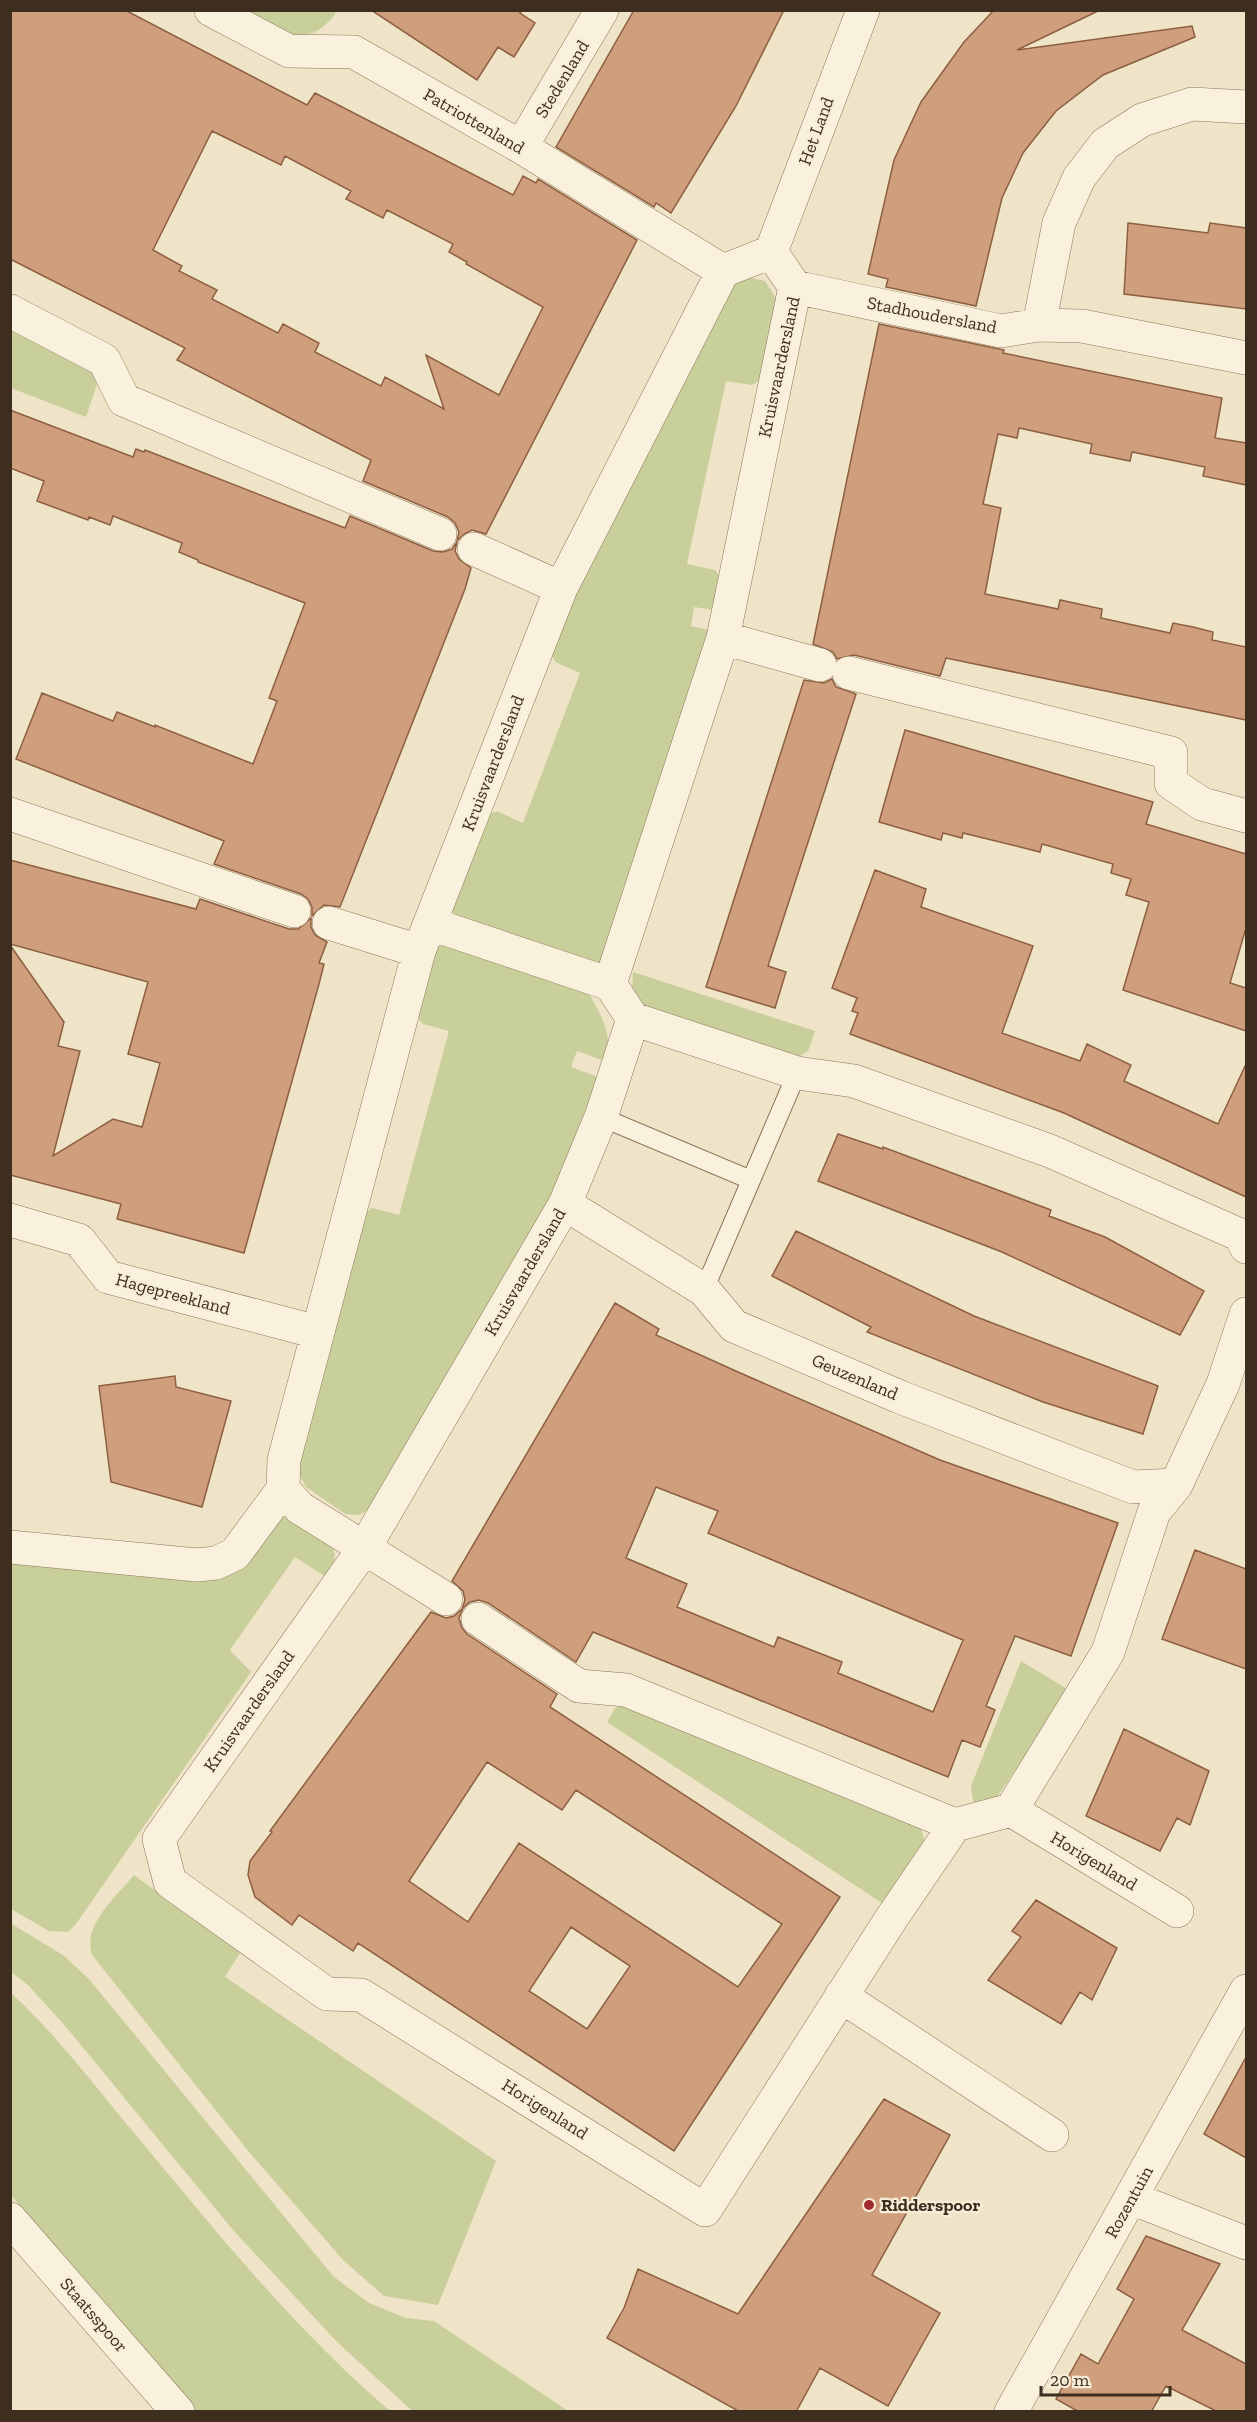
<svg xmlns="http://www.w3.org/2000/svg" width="1257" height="2422" font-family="'Zilla Slab',serif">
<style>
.green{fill:#c9cf9b}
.building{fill:#cf9f7d;stroke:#8d5f41;stroke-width:1.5;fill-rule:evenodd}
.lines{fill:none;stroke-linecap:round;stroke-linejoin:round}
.service-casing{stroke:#8d765c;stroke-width:20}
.minor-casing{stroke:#8d765c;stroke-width:34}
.service{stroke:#faf1dc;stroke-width:18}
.minor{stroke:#faf1dc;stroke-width:33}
.poi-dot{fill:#9e2a2b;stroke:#f7eed8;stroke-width:2}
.labels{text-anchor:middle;stroke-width:4.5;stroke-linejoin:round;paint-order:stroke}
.street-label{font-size:18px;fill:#3d2e20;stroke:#f7eed8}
.poi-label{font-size:18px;font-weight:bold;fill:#3d2e20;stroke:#f7eed8;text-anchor:start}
</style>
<rect width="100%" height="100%" fill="#f0e4c8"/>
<!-- green -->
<path class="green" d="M331,10L336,13C306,54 276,29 241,11Z
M748,277L765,281L776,298L760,380L752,385L726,381L687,564L715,570L720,576L713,610L694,607L691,626L709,630L599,967L453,919L452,910L489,814L497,811L523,823L580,673L555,662L551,653L576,590L733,283Z
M10,323L93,365L99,378L86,417L11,388Z
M442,943L587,989C599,1014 615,1033 605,1061L577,1051L571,1067L598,1077L548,1206L370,1509L359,1515L345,1514L306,1487L298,1472L299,1454L364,1214L372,1208L399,1215L449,1031L423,1024L417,1017L436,949Z
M633,972L815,1031L808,1051L795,1059L641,1008L632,989Z
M287,1513C312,1530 353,1543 326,1577L295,1557L230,1650L251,1672L76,1924L68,1932L49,1931L11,1909V1556L223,1577L280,1514Z
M1021,1661L1069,1690L995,1800L974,1809L971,1786Z
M629,1703L920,1826L926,1844L888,1907L607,1722L615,1708Z
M134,1875L240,1953L225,1977L496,2161L438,2305L384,2296L343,2260L249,2152L92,1955C82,1925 116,1897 134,1875Z
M10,1923L63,1955L89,1979L334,2277L369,2303L406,2318L434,2321L568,2411L414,2412L407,2406L337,2342L233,2230L66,2027L28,1985L11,1972Z
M10,1992C56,2034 94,2085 134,2133C215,2230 294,2329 390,2411H194L140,2354L11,2195Z"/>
<!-- building -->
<path class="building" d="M10,10H125L307,105L315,93L513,195L523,176L536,183L538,179L637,240L486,534L472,530L464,534L457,541L459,532L455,523L448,517L363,481L371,460L177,360L185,348L10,259ZM212,131L281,165L285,156L351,191L346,199L383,218L387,210L453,244L449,252L467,262L466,264L543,307L499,395L426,355L444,409L385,377L381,386L315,352L319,343L283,324L278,333L212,299L217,290L179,271L182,266L153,250Z
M371,10H522L520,13L535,23L514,57L498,47L477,80Z
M634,10H784L736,106L671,213L656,203L654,207L556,147Z
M994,10H1100L1017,50L1192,26L1195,37L1103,75L1056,111L1023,153L1002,198L976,306L886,287L888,279L868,274L894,160L921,102L964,42Z
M1128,223L1208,233L1210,223L1246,228V309L1124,294Z
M879,324L1004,350L1003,353L1222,398L1215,438L1246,443V485L1203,476L1205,467L1132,452L1130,461L1090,453L1092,444L1019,428L1017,438L998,434L983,504L1001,508L985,594L1058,609L1060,600L1102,609L1101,618L1170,633L1173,623L1193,627L1213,632L1212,640L1246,647V720L946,658L940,676L854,655L837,659L833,652L813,644Z
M10,410L133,457L136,449L144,452L145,450L345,528L350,516L433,551L443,552L452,549L457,542L455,551L459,559L471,568L465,589L340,907L324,905L312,916V907L308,899L301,894L214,864L224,841L16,759L42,693L113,721L117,712L155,727V725L253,764L277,701L269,698L305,603L198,562V560L179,552L182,543L113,516L110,525L89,517L88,520L37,501L44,481L10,468Z
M832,679L836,687L856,694L768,966L786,972L775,1008L706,987L804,680L824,683Z
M905,730L1153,802L1146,824L1246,854V928L1230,983L1246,988V1031L1123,990L1149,902L1126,895L1131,879L1111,873L1113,864L1042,844L1040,852L963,833L962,838L943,833L941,840L879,822Z
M10,860L196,909L200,899L289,929H298L311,918V927L315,935L327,942L319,963L324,964L319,984L244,1253L117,1219L121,1204L10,1175V945L64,1022L58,1046L80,1051L53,1156L113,1119L142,1127L160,1063L128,1054L148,982L10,944Z
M875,870L926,889L921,907L1033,946L1002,1033L1080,1061L1087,1044L1131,1065L1124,1081L1218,1124L1246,1064V1197L1064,1113L850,1034L858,1013L852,1011L857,998L832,988Z
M838,1134L883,1149V1147L1051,1210L1049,1216L1105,1237L1204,1291L1180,1335L1002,1252L818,1181Z
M796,1231L974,1316L1158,1386L1143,1434L1043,1402L867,1332L871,1327L772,1276Z
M615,1303L659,1329L656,1335L738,1372L940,1460L1118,1523L1071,1656L1015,1636L986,1706L995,1710L980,1747L962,1740L948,1777L593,1632L576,1662L488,1603L479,1600L470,1602L463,1608L459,1618L462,1628L467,1634L557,1694L550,1707L840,1897L674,2151L358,1943L353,1951L299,1915L292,1925L255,1897L248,1875L250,1861L272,1832L270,1831L431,1612L446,1618L454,1616L462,1609L465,1600L463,1591L452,1581ZM656,1487L718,1511L708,1533L963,1640L933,1712L838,1673L842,1662L778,1637L774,1647L677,1607L687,1584L626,1558ZM487,1762L562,1810L576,1790L782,1924L738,1987L519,1843L468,1922L409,1881ZM571,1927L630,1966L587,2029L529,1991Z
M175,1376L176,1387L231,1401L202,1507L111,1482L99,1386Z
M1195,1550L1246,1569V1669L1162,1639Z
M1124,1729L1209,1771L1190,1825L1177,1818L1160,1851L1086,1816Z
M1036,1900L1117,1948L1092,2000L1080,1992L1061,2024L988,1980L1021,1937L1012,1931Z
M1246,2057V2158L1204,2134Z
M884,2099L950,2135L872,2275L940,2313L888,2406L820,2368L796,2412H740L607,2338L624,2308L638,2269L738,2314Z
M1146,2236L1220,2264L1182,2330L1246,2364V2412H1218L1166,2386L1151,2412H1079L1056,2399L1081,2354L1098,2364L1134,2299L1117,2289Z"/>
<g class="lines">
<defs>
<path id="service" d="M601,1117L751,1180
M704,1290L797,1073"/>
<path id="minor" d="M211,10L289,51L354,52L521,147L723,271
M521,147L602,10
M771,252L863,10
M795,287L1001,331L1039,325L1082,326L1246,358
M10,311L104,360L124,400L440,534
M1039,325L1059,223L1079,178L1105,144L1142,120L1192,104L1246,107
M474,549L561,588
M723,638L820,665
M849,673L1171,753V783L1202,804L1246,816
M10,814L294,911
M329,923L419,951
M431,924L610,984
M633,1019L797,1073L854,1081L1050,1151L1240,1235L1246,1247
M565,1204L704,1290L734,1326L900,1397L1133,1487L1176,1485
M10,1220L79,1240L108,1277L317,1332
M10,1547L197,1565L216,1563L235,1554L283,1489
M446,1599L300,1508L283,1489L284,1460L419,951L561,588L723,271L771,252L795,287L723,638L610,984L633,1019L601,1117L565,1204L365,1547L159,1839L170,1882L327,1994L361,1995L705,2210L891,1919L955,1825L1011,1810L1108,1652L1154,1512L1176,1485L1223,1384L1246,1314
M478,1619L579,1686L626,1690L955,1825
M1011,1810L1177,1911
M841,1996L1052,2135
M1131,2198L1246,2243
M10,2219L178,2412
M1011,2412L1246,1991"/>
</defs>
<!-- service casing -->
<use href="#service" class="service-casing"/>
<!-- minor casing -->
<use href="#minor" class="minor-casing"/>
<!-- service -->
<use href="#service" class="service"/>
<!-- minor -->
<use href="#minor" class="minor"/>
</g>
<!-- markers -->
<circle class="poi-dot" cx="869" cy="2205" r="6"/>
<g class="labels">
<!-- street labels -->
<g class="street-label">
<text transform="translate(562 79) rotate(-59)" y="6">Stedenland</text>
<text transform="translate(474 121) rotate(30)" y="6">Patriottenland</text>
<text transform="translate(816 131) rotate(-70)" y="6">Het Land</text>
<text transform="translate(932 315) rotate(11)" y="6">Stadhoudersland</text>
<text transform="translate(779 367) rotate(-78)" y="6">Kruisvaardersland</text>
<text transform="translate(493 763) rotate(-69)" y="6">Kruisvaardersland</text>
<text transform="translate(525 1272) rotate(-60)" y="6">Kruisvaardersland</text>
<text transform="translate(173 1294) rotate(15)" y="6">Hagepreekland</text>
<text transform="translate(855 1377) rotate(23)" y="6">Geuzenland</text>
<text transform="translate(249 1711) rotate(-55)" y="6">Kruisvaardersland</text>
<text transform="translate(1094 1861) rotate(31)" y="6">Horigenland</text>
<text transform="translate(545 2109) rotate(32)" y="6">Horigenland</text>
<text transform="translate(1129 2202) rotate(-61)" y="6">Rozentuin</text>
<text transform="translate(94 2315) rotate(49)" y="6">Staatsspoor</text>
</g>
<!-- poi labels -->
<g class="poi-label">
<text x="881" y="2211">Ridderspoor</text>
</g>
</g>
<!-- border -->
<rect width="1257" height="2422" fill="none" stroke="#3d2e20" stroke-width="24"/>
<!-- scale -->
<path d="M1041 2386v9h129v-9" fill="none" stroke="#3d2e20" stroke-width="3"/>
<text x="1050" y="2386" font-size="18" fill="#3d2e20" stroke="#f7eed8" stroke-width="4.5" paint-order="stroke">20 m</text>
</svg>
